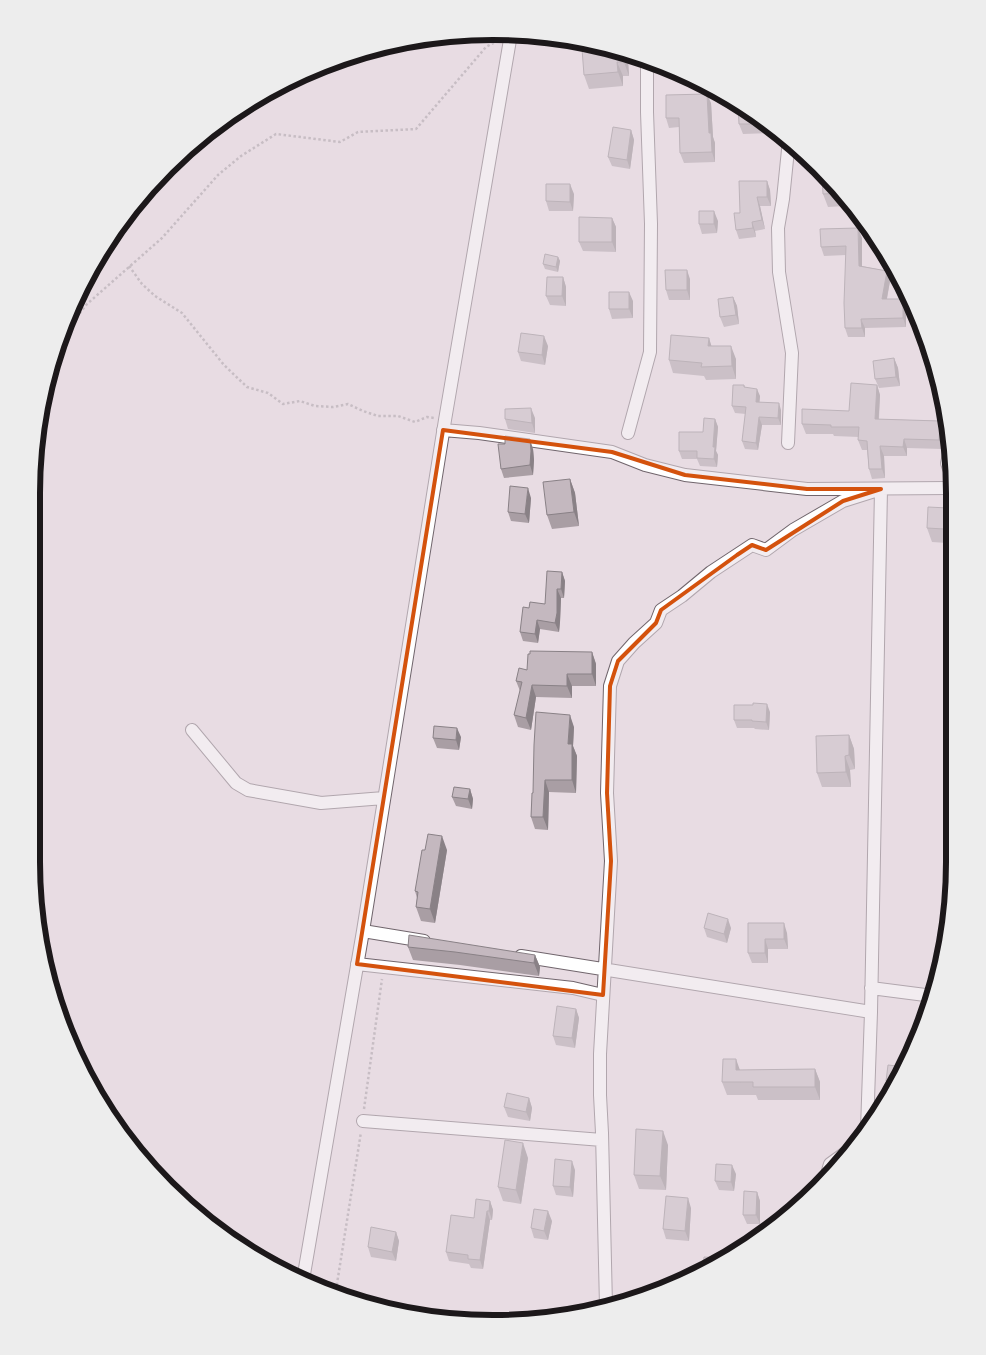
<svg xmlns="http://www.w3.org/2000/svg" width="986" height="1355" font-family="'Golos Text',sans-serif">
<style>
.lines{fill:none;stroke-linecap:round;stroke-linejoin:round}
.minor-casing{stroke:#70656c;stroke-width:14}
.path{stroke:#a1989d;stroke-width:2.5;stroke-dasharray:2.5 2.5;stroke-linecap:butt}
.minor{stroke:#fff;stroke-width:12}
.wall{fill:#a99ea4}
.shaded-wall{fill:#898186}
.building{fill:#c4b8bf;stroke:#898186}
.marked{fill:none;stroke:#d4520d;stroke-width:4;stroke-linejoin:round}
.rim{fill:none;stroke:#1c181a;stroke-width:6}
</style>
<rect width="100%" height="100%" fill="#e8dce3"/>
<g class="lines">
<defs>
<path id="minor" d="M443,430L479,433L612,452L645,465L685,475L807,489L951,488
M628,433L650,352L651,224L647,112V58
M788,443L792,353L779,272L778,228L783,199L789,140
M951,447L947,463L951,474
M192,730L236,783L248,790L321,803L384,798
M363,931L424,941
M521,956L871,1012L881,489L843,501L793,530L766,550L752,545L711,572L682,596L661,610L656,623L634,643L618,661L610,686L607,793L611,861L600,1054V1095L602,1133L606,1306
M357,964L573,988L603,995
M871,988L933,996
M363,1121L602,1140
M867,1129L871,1012
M825,1181L830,1164L855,1146
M303,1280L363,931L445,420L511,34"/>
</defs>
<!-- minor casing -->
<use href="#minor" class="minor-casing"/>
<!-- path -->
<path class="path" d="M129,266L142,284L155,296L182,313L224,365L247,387L268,393L283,404L300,401L315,406L333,407L348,404L363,411L378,416H398L415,422L427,417L434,418
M67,329L87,304L162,238L218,175L241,156L276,134L340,142L358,132L416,129L486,47L497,41
M364,1109L382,979
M336,1290L361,1132"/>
<!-- minor -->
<use href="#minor" class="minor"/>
</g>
<!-- wall -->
<path class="wall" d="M606,48L625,52L628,60L629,76H623V86L589,89L584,75Z
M711,103L713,137L715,143V162L684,163L680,153L679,127L669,128L666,118Z
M738,104L772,127V133L743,134L739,124Z
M631,130L634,140L630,169L612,166L608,157Z
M824,175L859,212L861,215H848L845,206L828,207L823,194Z
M767,181L770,190L771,206H760L765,229L755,231L756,237L739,239L736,230L740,213Z
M574,194L573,211H549L546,201Z
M612,218L616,227V252L583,251L579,242Z
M718,221L717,233L702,234L699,224Z
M862,238V266L887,271L890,281L887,299H903L906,308V327L865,328V337H848L845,328L846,255L824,256L821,247Z
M558,257L560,261L558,272L545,269L543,264Z
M563,277L566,287V306L550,305L546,296Z
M690,279V300H669L666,290Z
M733,297L737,306L739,324L724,327L720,317Z
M633,301V318L612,319L609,309Z
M709,338L711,346L736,359V379L706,380L704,376L673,373L669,360Z
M548,346L545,365L521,361L518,352Z
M894,358L898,368L900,386L879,388L875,379Z
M744,385L745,387L760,396L759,402L781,410V425H762L758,450L745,449L742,441L746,414L735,413L732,406Z
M877,385L880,395L879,419L940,421L943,431L942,449L907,448V456H884L885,478L872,479L869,469L867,450H862L858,440L859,437L834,436L833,434H806L802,424L849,411Z
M535,418V433L508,429L505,419Z
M715,419L718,427L716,451L718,455L717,467L700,466L697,459H682L679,451L703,432Z
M533,449L534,460L533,475L504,478L501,469Z
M570,479L575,493L579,526L552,529L547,515Z
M531,498L529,523L511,521L508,512Z
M951,503L952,547H949L947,543L932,542L927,528Z
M562,572L565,581L564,598H561L560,622L559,632L540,629L538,643L523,641L520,632L545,604Z
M592,652L596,664V686H572V698L536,697L531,730L518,727L514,715L520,691L516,681L527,670Z
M770,712L769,730L755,729L754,728H737L734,720Z
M574,727L573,746L577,756L576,793L549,792L548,830L535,829L531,817L533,793Z
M849,735L854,749L855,769L850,770L851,787H822L817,773Z
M461,737L459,750L437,748L433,738Z
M470,789L473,799L472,809L456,806L452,797Z
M425,850H447L435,923L421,921L416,907L417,898L415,891Z
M954,874V892L952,899H947L944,889Z
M748,923L787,933L788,949H768V963H752L748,953Z
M704,928H731L727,943L707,937Z
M408,947L535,955L540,967L539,976L460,965L413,960Z
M576,1009L579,1018L575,1048L556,1045L553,1036Z
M905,1067L894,1091L889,1090L886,1081Z
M815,1069L820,1082V1100H758L756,1095H727L722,1082L740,1070Z
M529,1098L532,1108L530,1121L508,1117L504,1107Z
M668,1145L666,1190L639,1189L634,1175Z
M528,1158L521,1204L503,1201L498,1187Z
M575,1170L573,1197L556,1195L553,1186Z
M736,1174L734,1191L719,1190L715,1181Z
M757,1192L760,1201V1224H747L743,1215Z
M490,1201L493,1210L492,1220H490L483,1269L471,1268L469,1264L449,1261L446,1252L474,1218Z
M691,1208L689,1241L666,1239L663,1229Z
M552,1221L548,1240L534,1238L531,1228Z
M396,1232L399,1241L396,1261L371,1257L368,1247Z"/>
<!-- shaded-wall -->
<path class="shaded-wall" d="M623,51L625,52L628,60L629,76L624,62Z
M617,62L623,76V86L618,72Z
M707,94L711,103L713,137L715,143V162L712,152L709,133Z
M631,130L634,140L630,169L627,160Z
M767,181L770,190L771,206L767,197Z
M570,184L574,194L573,211L570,202Z
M757,197L760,206L765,229L762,220Z
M714,211L718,221L717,233L714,224Z
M612,218L616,227V252L612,242Z
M752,222L755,231L756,237L753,228Z
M858,228L862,238V275L859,266Z
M558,257L560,261L558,272L556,267Z
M687,270L690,279V300L687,290Z
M887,271L890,281L885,308L882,299Z
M563,277L566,287V306L562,296Z
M629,292L633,301V318L629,309Z
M733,297L737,306L739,324L736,315Z
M903,299L906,308V327L903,318Z
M861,319L865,328V337L862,328Z
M544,336L548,346L545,365L542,355Z
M709,338L713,351L708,346Z
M731,346L736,359V379L732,366Z
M894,358L898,368L900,386L896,377Z
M877,385L880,395L878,428L875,419Z
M757,389L760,396L759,409L756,402Z
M779,403L781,410V425L778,418Z
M531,408L535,418V433L532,423Z
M759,417L762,425L758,450L756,443Z
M715,419L718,427L716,451L718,455L717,467L714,459L713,447Z
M940,421L943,431L942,449L939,440Z
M530,439L533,449L534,460L533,475L530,465Z
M904,439L907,448V456L903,447Z
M880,446L884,456L885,478L882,469Z
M570,479L575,493L579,526L574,512Z
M528,488L531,498L529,523L525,514Z
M562,572L565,581L564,598L561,589Z
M557,589L561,598L560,622L559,632L555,623Z
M537,620L540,629L538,643L535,634Z
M592,652L596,664V686L592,674Z
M567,674L572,686V698L567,686Z
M532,685L536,697L531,730L526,718Z
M767,704L770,712L769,730L766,722Z
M570,715L574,727L573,746L577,756L576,793L572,780L568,744Z
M457,728L461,737L459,750L456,740Z
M849,735L854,749L855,769L849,755Z
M845,756L850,770L851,787L846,772Z
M545,780L549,792L548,830L543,817Z
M470,789L473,799L472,809L468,799Z
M442,836L447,850L435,923L430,909Z
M728,919L731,928L727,943L724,934Z
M784,923L787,933L788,949L784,939Z
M765,939L768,949V963L765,953Z
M535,955L540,967L539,976L534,963Z
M576,1009L579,1018L575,1048L572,1038Z
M736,1059L741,1073V1083L736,1070Z
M815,1069L820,1082V1100L815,1087Z
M529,1098L532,1108L530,1121L526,1112Z
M663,1131L668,1145L666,1190L660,1176Z
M523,1143L528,1158L521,1204L516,1190Z
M572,1161L575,1170L573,1197L570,1187Z
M732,1165L736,1174L734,1191L731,1182Z
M757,1192L760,1201V1224L756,1215Z
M688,1198L691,1208L689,1241L685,1231Z
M490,1201L493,1210L492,1220L489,1211Z
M487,1211L490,1220L483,1269L480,1260Z
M548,1211L552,1221L548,1240L544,1231Z
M396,1232L399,1241L396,1261L392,1252Z"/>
<!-- building -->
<path class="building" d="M606,48L623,51L624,62H617L618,72L584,75L582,49Z
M707,94L709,133H711L712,152L680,153L679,118H666V95Z
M738,104L766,124H739Z
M613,127L631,130L627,160L608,157Z
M822,175H824L842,193L823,194Z
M739,181H767V197H757L762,220L752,222L753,228L736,230L734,213H740Z
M546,184H570V202L546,201Z
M843,195L850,202H844Z
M699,211H714V224H699Z
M579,217L612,218V242H579Z
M858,228L859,266L887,271L882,299H903V318L861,319L862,328H845L844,303L846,246L821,247L820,229Z
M545,254L558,257L556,267L543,264Z
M665,270H687V290H666Z
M547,277H563L562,296H546Z
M609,292H629V309H609Z
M733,297L736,315L720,317L718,299Z
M521,333L544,336L542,355L518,352Z
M671,335L709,338L708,346H731L732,366L701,367L702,363L669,360Z
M894,358L896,377L875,379L873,361Z
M851,383L877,385L875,419L940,421L939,440L904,439L903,447L880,446L882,469H869L867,441L858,440L859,427H831V425L802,424V409L849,411Z
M733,385H744V387L757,389L756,402L779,403L778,418L759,417L756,443L742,441L746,407L732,406Z
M531,408L532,423L505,419V409Z
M704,418L715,419L713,447H715L714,459L697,458V451H679V432H703Z
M505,436L530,439L531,451L530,465L501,469L498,444H505Z
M570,479L574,512L547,515L543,482Z
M510,486L528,488L525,514L508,512Z
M948,503H951V533H944V529L927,528L928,507L948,508Z
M547,571L562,572L561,589H557V613L555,623L537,620L535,634L520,632L523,607L529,608L530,602L545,604Z
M530,651L592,652V674H567V686L532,685L526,718L514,715L522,682L516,681L519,668L527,670L528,654H530Z
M753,703L767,704L766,722L752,721V720H734V705H753Z
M536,712L570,715L568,744H572V780H545L543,817H531L532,793H533L534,745Z
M434,726L457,728L456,740L433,738Z
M849,735V755L845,756L846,772L817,773L816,736Z
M454,787L470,789L468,799L452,797Z
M428,834L442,836L430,909L416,907L418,892L415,891L422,850H425Z
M945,874H954V890L944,889Z
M708,913L728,919L724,934L704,928Z
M748,923H784V939H765V953H748Z
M409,935L535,955L534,963L455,952L408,947Z
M557,1006L576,1009L572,1038L553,1036Z
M723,1059H736V1070L815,1069V1087H753V1082H722Z
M888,1065L905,1067L898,1082L886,1081Z
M507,1093L529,1098L526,1112L504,1107Z
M636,1129L663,1131L660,1176L634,1175Z
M505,1140L523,1143L516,1190L498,1187Z
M555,1159L572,1161L570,1187L553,1186Z
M716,1164L732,1165L731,1182L715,1181Z
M744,1191L757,1192L756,1215H743Z
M666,1196L688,1198L685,1231L663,1229Z
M476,1199L490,1201L489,1211H487L480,1260L468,1259V1255L446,1252L451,1215L474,1218Z
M534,1209L548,1211L544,1231L531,1228Z
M371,1227L396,1232L392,1252L368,1247Z
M704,1257L722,1258L698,1273V1269H703Z
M477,1313L497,1316V1320H476Z"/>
<!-- marked area -->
<path d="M0 0H986V1355H0ZM443,430L612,452L685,475L807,489H881L843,501L766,550L752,545L737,555L661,610L656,623L618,661L610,686L607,793L611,861L603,995L357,964Z" fill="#e8dce3" fill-opacity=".55" fill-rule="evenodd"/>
<path class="marked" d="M443,430L612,452L685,475L807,489H881L843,501L766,550L752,545L737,555L661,610L656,623L618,661L610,686L607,793L611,861L603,995L357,964Z"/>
<!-- crop -->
<path d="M0 0H986V1355H0ZM493 40H493A453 453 0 0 1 946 493V862A453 453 0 0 1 493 1315H493A453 453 0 0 1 40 862V493A453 453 0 0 1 493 40Z" fill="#ededed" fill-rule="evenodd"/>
<path class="rim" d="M493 40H493A453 453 0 0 1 946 493V862A453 453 0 0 1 493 1315H493A453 453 0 0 1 40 862V493A453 453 0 0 1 493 40Z"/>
</svg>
